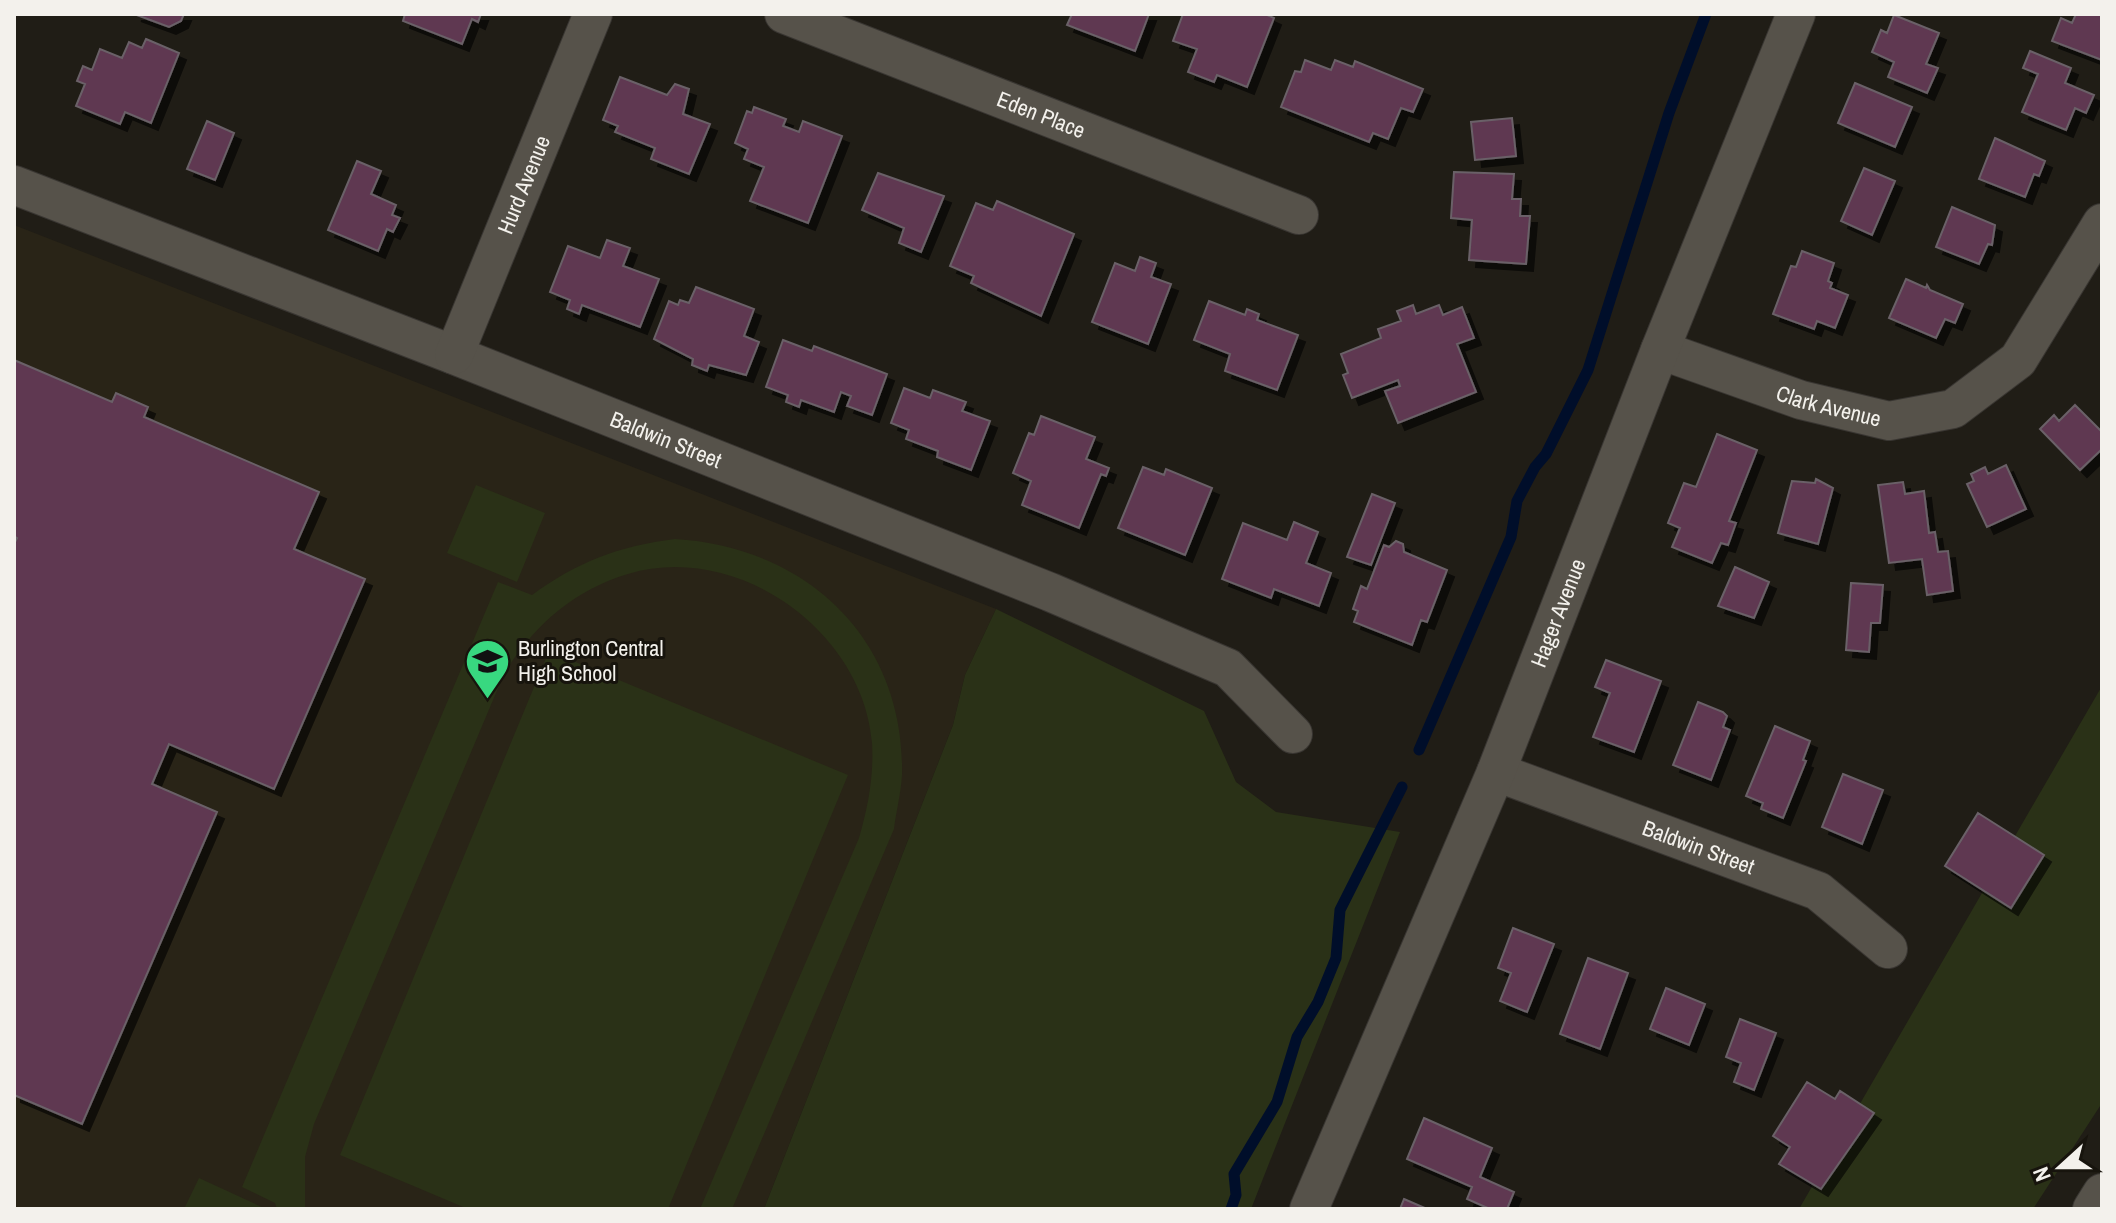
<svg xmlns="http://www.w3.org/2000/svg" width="2116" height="1223" font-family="'Archivo Narrow',sans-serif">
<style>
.built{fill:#292417}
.green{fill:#2a3117}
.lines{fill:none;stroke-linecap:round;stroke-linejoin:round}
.stream{stroke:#000e2a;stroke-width:11}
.building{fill:#5e3851;stroke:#6a6167;stroke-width:2;filter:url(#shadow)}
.minor-casing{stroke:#393632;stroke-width:40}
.minor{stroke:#56524a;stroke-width:38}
.labels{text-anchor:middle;stroke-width:6;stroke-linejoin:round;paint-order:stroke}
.street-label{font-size:22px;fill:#f3f1ec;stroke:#17140d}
.poi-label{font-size:22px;fill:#f3f1ec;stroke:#17140d;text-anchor:start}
</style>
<defs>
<filter id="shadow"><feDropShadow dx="7" dy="7" stdDeviation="0" flood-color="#0009"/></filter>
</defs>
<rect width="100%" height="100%" fill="#201d16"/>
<!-- built -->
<path class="built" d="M14,225L996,609L965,675L953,725L764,1209H14Z"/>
<!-- green -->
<path class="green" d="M476,485L545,513L517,582L447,553Z
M675,539C807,547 905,639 902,775C901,793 896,812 894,829L732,1209H700L859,838C868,807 874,776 872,743C863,631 737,541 628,574C574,590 533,626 504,674L314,1124L305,1157V1209H277L275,1203L242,1187L498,582L532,595C577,562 619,546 675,539Z
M996,609L1204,711L1236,782L1276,812L1400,832L1251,1209H764L953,725L965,675Z
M549,651L848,775L668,1209H468L340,1155Z
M2102,686V1103L2033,1209H1799Z
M199,1178L266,1209H184Z"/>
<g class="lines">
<!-- stream -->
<path class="stream" d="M1419,750L1511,537L1517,501L1535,467L1546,454L1588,370L1669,113L1706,14
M1231,1209L1236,1195L1234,1174L1277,1102L1297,1037L1318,1002L1336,958L1340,910L1402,787"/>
</g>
<!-- building -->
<path class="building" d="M134,14H184L181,21L169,27Z
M405,14H481L478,22L472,19L462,44L403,21Z
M1072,14H1149L1135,51L1067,25Z
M1183,14H1265L1274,18L1247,87L1217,75L1214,82L1188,72L1197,49L1173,41Z
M2076,14L2102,15V60L2052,41L2061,18L2072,23Z
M1894,15L1939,33L1926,64L1938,68L1927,93L1888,77L1894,62L1872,52L1881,30L1887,33Z
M146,39L179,53L151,123L125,112L120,124L76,106L85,84L77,81L83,66L92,70L100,49L122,58L129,42L142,48Z
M2030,51L2071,68L2065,83L2094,95L2086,113L2075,108L2066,130L2022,112L2038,74L2023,68Z
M1305,60L1331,70L1335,60L1353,67L1355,61L1423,89L1413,112L1401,108L1388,139L1373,133L1369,142L1281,107L1295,71L1301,72Z
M620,77L667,95L675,84L689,89L683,114L710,124L689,174L651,159L655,148L615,132L618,126L603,120Z
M1855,83L1912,107L1895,147L1838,123Z
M754,107L786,119L783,126L799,132L803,121L842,136L808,223L750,201L764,167L744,159L748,149L735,143L747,111L752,113Z
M1512,118L1516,156L1475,160L1471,122Z
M207,121L234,133L215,180L187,169Z
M1995,138L2045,161L2039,176L2034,174L2025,197L1979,179Z
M357,161L381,171L371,194L396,205L392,215L400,218L393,232L387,229L378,251L328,230Z
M1864,168L1895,181L1872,235L1841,221Z
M1454,172L1514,174L1512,199H1521L1520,216H1530L1526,264L1469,260L1472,220L1451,218Z
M878,173L944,196L921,252L899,243L904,228L862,210Z
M997,201L1074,234L1041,316L971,283L974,276L950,266L976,203L993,210Z
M1952,207L1995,225L1992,245L1988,244L1979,264L1936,247Z
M607,240L630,248L623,266L659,279L640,327L582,305L579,314L567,309L570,300L550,292L568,246L600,258Z
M1802,251L1834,263L1828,281L1832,283L1830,288L1848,295L1835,328L1817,321L1814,329L1773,314L1791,266L1796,267Z
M1140,257L1156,263L1151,277L1171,284L1148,344L1092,322L1115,263L1135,271Z
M1906,279L1926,288L1927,285L1930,290L1963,304L1955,323L1945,319L1936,338L1889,318Z
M696,287L754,309L744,336L759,342L746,375L709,365L707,371L692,365L693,359L654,339L669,301L678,305L680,300L689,303Z
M1209,301L1245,315L1247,309L1259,314L1257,320L1298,335L1277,390L1225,371L1230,354L1194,340Z
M1413,305L1416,314L1439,305L1443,315L1462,307L1474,338L1457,344L1476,392L1398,423L1385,391L1400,386L1398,380L1352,398L1343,375L1348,373L1341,354L1381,338L1378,329L1401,321L1397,311Z
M783,340L812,351L814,346L887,374L872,415L847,406L851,396L841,392L834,412L801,400L799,407L786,402L788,395L766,387Z
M14,360L112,402L116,393L148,407L144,417L319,492L294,549L365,579L274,789L169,744L152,784L217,812L82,1124L14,1095V544L17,538L14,536Z
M904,388L930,398L933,390L966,402L962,411L990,421L971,470L937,457L938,451L906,439L909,430L891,423Z
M2075,405L2102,432V449L2080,470L2040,429L2054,415L2059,421Z
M1041,416L1095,437L1086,459L1109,468L1106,476L1101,474L1079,528L1022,505L1031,481L1013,473L1029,433L1034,435Z
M1717,434L1757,450L1729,521L1736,523L1728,545L1721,543L1712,563L1672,547L1680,528L1668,523L1684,483L1696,487Z
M2006,465L2026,509L1987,527L1967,484L1974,481L1971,474L1985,467L1988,474Z
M1143,467L1164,475L1166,469L1212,488L1185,555L1118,528Z
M1816,479L1833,488L1818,544L1778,533L1792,481L1815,483Z
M1903,482L1905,494L1924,491L1929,533L1935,532L1938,552L1948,551L1953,591L1927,595L1922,559L1889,563L1878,485Z
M1372,494L1395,503L1371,565L1347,557Z
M1294,522L1318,532L1306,563L1331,573L1319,606L1274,589L1271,598L1222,579L1243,523L1287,540Z
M1396,541L1403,544L1404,552L1447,570L1427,622L1421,620L1412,645L1354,622L1358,611L1353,609L1361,586L1367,589L1384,545L1389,547Z
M1735,567L1769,582L1754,618L1718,606Z
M1851,583L1883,585L1880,623H1871L1869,652L1846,650Z
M1606,660L1661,681L1634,752L1593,737L1610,693L1595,687Z
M1698,702L1723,712L1727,716L1723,727L1730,730L1711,780L1673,765Z
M1775,726L1810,741L1803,760L1806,761L1783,818L1761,809L1763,803L1746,796Z
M1843,774L1883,790L1862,844L1822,827Z
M1978,813L2044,855L2011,908L1945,866Z
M1513,928L1554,944L1527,1012L1500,1001L1511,973L1498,968Z
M1588,958L1628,973L1600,1049L1560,1034Z
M1666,988L1705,1004L1689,1045L1650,1029Z
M1740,1019L1776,1033L1754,1090L1734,1082L1741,1063L1726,1057Z
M1807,1082L1835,1099L1840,1091L1874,1113L1821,1189L1779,1164L1790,1147L1773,1136Z
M1424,1118L1492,1148L1480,1177L1514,1192L1507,1209H1490L1467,1199L1472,1187L1407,1159Z
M1404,1199L1427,1209H1400Z"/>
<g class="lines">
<defs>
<g id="minor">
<path id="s1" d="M784,14L1299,215"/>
<path id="s2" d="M14,185L454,355L1050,592L1228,668L1293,734"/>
<path id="s3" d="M1660,350L1801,400L1889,421L1953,409L2018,360L2102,223"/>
<path id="s4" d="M454,355L593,14"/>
<path id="s5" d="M1496,772L1818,891L1888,949"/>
<path id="s6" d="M1309,1209L1496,772L1660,350L1796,14"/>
<path d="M2092,1209L2102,1193"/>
</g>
</defs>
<!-- minor casing -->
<use href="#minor" class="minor-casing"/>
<!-- minor -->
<use href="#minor" class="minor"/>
</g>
<!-- icons -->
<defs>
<symbol id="school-pin" viewBox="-11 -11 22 30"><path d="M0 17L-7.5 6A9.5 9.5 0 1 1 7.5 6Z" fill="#38d880" stroke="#17140d"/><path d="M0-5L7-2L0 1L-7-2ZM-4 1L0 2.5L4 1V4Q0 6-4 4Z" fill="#111"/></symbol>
</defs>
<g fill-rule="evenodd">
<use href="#school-pin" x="462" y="636" width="51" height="69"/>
</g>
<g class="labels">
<!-- street labels -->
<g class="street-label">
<text dy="8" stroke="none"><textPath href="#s1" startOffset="276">Eden Place</textPath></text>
<text dy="8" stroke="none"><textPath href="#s4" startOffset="184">Hurd Avenue</textPath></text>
<text dy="8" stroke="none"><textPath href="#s3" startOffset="178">Clark Avenue</textPath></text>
<text dy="8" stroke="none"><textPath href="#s2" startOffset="700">Baldwin Street</textPath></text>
<text dy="8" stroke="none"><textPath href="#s6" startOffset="646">Hager Avenue</textPath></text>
<text dy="8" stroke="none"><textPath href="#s5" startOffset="216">Baldwin Street</textPath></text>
</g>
<!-- poi labels -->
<g class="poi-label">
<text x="518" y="656">Burlington Central<tspan x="518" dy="25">High School</tspan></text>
</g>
</g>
<!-- border -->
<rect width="2116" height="1223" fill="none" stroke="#f3f1ec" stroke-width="32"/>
<!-- north arrow -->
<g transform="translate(2060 1167) rotate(249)" stroke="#17140d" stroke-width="6" paint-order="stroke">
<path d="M0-6L14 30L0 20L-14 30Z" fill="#f3f1ec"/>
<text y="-12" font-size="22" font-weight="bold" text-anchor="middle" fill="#f3f1ec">N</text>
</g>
</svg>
